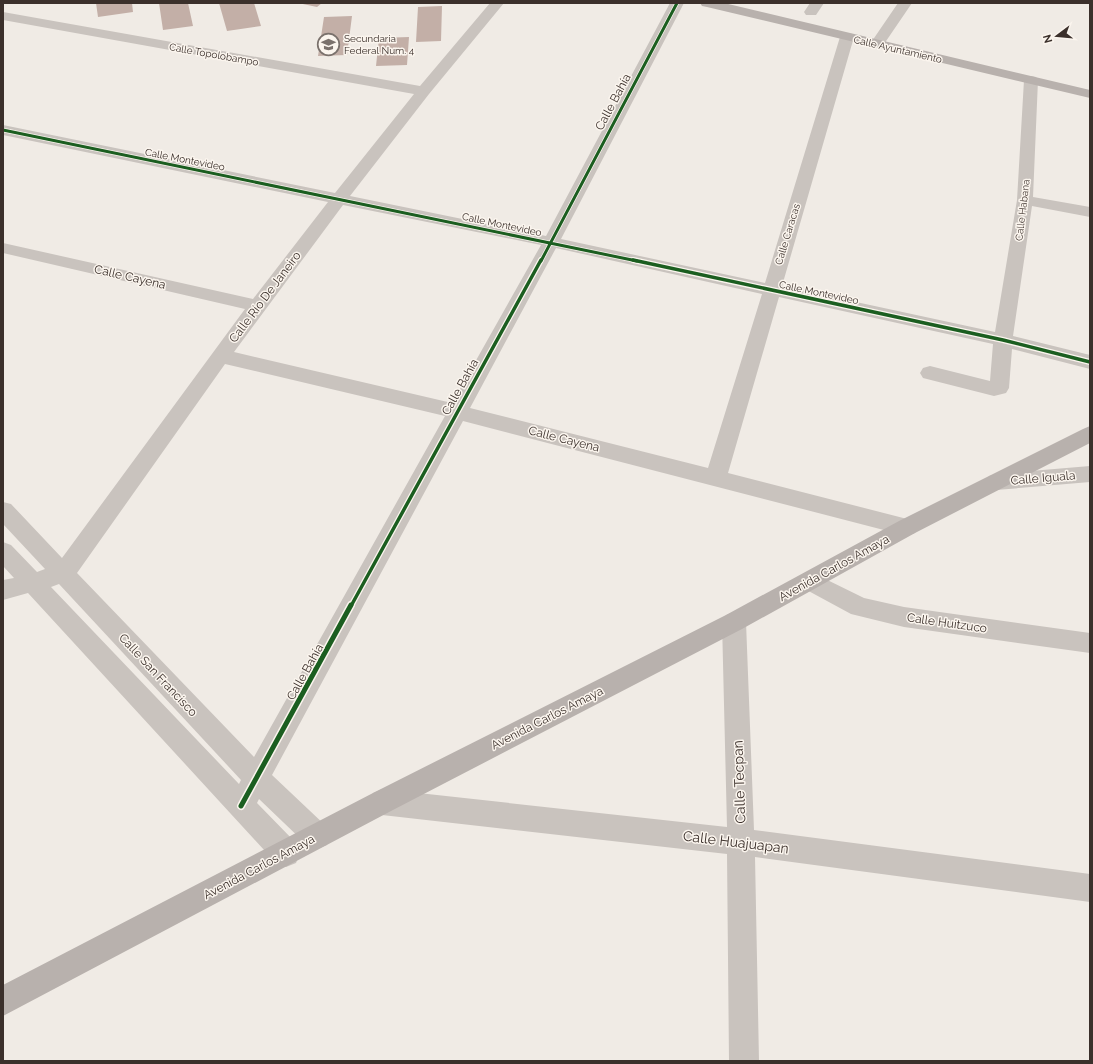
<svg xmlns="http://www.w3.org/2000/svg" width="1093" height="1064" font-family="Raleway,sans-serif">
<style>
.building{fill:#c3afa7}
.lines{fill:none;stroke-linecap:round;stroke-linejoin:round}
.minor{fill:#c9c3be;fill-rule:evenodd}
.major{fill:#b8b1ad;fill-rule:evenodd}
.cycleway-far2-casing{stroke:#fbf5ee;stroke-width:4.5}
.cycleway-far1-casing{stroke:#fbf5ee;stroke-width:6}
.cycleway-casing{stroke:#fbf5ee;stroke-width:8}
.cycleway-far2{stroke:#1b5e20;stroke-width:3}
.cycleway-far1{stroke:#1b5e20;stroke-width:3.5}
.cycleway{stroke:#1b5e20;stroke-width:5}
.labels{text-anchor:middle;stroke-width:3;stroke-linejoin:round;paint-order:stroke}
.far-poi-label{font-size:10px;fill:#3b302b;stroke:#fbf5ee;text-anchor:start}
.far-street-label{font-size:10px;fill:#3b302b;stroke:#fbf5ee}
.street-label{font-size:12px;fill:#3b302b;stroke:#fbf5ee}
.near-street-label{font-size:14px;fill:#3b302b;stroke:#fbf5ee}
</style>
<rect width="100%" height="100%" fill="#f0ebe5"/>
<!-- building -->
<path class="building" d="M96,3H132L133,12L98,17Z
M159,3H188L193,26L163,30Z
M219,3H254L261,26L227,31Z
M298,3H322L317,7Z
M442,6L441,41L416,42L418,7Z
M352,16L347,55L318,56L324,17Z
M409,37L407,65L376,66L379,38Z"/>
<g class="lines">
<!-- minor -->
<path class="minor" d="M490,3H504L429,94L350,196L546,236L670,3H684L561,239L765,283L840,37L842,34L847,33L852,34L854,37L782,286L995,332L1017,200L1024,80L1026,77L1031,76L1036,77L1038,80L1033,197L1090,207V217L1032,206L1013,336L1090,355V369L1012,349L1009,388L1006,393L994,396L923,378L920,373L923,368L930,366L990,381L993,344L779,297L728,473L915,521L918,527L915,533L907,536L463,421L272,775L327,827L331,836L327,845L317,849L307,845L259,799L257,803L296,843L300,853L296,863L286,867L276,863L28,593L3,600V580L14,578L3,566V542L11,545L37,572L45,569L3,524V502L11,504L62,558L245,309L3,253V243L253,299L328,202L3,135V125L335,193L414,94L3,20V12L420,86ZM343,205L541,245L452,403L234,352ZM556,248L762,294L708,468L470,408ZM225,364L445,416L254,757L77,573ZM59,584L241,780L239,784L51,587Z
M810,3H824L816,15H806L804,12Z
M898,3H912L882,47L877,48L872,47L870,44Z
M1090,466V482L996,490L989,488L985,482L989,476L996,474Z
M811,572L864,598L904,607L1090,633V653L904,627L851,614L803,588L800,581L803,574Z
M734,612L742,615L746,622L754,830L1090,874V902L755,857L759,1061H729L727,854L382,815L373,811L369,802L373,793L382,789L727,827L722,622L726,615Z"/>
<!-- major -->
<path class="major" d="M700,3H724L1090,90V98L707,7L702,6Z
M1090,426V443L915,533L742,629L391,811L3,1016V985L373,793L726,615L899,521L1083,429Z"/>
<defs>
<path id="cycleway-far2" d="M3,130L637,261
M541,261L677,3"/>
<path id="cycleway-far1" d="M633,260L1003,340L1090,362
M351,606L541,260"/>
<path id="cycleway" d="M241,806L351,605"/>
</defs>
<!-- cycleway-far2 casing -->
<use href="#cycleway-far2" class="cycleway-far2-casing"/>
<!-- cycleway-far1 casing -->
<use href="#cycleway-far1" class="cycleway-far1-casing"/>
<!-- cycleway casing -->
<use href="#cycleway" class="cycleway-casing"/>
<!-- cycleway-far2 -->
<use href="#cycleway-far2" class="cycleway-far2"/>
<!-- cycleway-far1 -->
<use href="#cycleway-far1" class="cycleway-far1"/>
<!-- cycleway -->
<use href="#cycleway" class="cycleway"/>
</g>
<!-- icons -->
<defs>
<symbol id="school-ring" viewBox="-11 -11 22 22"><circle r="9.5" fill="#fbf5ee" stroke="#7a716c" stroke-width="1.5"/><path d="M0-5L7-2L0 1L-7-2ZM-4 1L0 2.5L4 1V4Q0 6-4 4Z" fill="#7a716c"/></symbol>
</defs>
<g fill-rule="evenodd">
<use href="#school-ring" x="316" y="32" width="25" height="25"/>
</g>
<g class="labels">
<!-- far-poi labels -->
<g class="far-poi-label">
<text x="344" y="42">Secundaria<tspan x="344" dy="12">Federal Num. 4</tspan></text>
</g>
<!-- far-street labels -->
<g class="far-street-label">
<text transform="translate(898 49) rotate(13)" y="4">Calle Ayuntamiento</text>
<text transform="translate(214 54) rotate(10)" y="4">Calle Topolobampo</text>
<text transform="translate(185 159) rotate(11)" y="4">Calle Montevideo</text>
<text transform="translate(1022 210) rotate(-83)" y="4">Calle Habana</text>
<text transform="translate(502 224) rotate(12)" y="4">Calle Montevideo</text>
<text transform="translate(787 234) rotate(-73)" y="4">Calle Caracas</text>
<text transform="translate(819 292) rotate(12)" y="4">Calle Montevideo</text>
</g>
<!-- street labels -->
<g class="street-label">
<text transform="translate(613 102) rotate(-62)" y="4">Calle Bahía</text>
<text transform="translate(130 277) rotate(13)" y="4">Calle Cayena</text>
<text transform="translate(265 297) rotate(-53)" y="4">Calle Río De Janeiro</text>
<text transform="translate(460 387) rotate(-61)" y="4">Calle Bahía</text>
<text transform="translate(564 439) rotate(14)" y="4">Calle Cayena</text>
<text transform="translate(1043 478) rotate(-5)" y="4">Calle Iguala</text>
<text transform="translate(834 568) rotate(-29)" y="4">Avenida Carlos Amaya</text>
<text transform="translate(947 623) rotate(8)" y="4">Calle Huitzuco</text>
<text transform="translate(305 672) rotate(-61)" y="4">Calle Bahía</text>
<text transform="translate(158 675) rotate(47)" y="4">Calle San Francisco</text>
<text transform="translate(547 718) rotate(-27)" y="4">Avenida Carlos Amaya</text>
<text transform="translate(259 867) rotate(-28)" y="4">Avenida Carlos Amaya</text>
</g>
<!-- near-street labels -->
<g class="near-street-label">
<text transform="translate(739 782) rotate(-92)" y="5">Calle Tecpan</text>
<text transform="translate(736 842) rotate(7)" y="5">Calle Huajuapan</text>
</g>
</g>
<!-- border -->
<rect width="1093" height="1064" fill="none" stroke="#3b302b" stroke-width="8"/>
<!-- north arrow -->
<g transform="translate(1057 36) rotate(254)" stroke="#fbf5ee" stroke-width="3" paint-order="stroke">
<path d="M0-3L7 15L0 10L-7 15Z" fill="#3b302b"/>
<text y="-6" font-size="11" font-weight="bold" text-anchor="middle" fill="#3b302b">N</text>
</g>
</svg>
